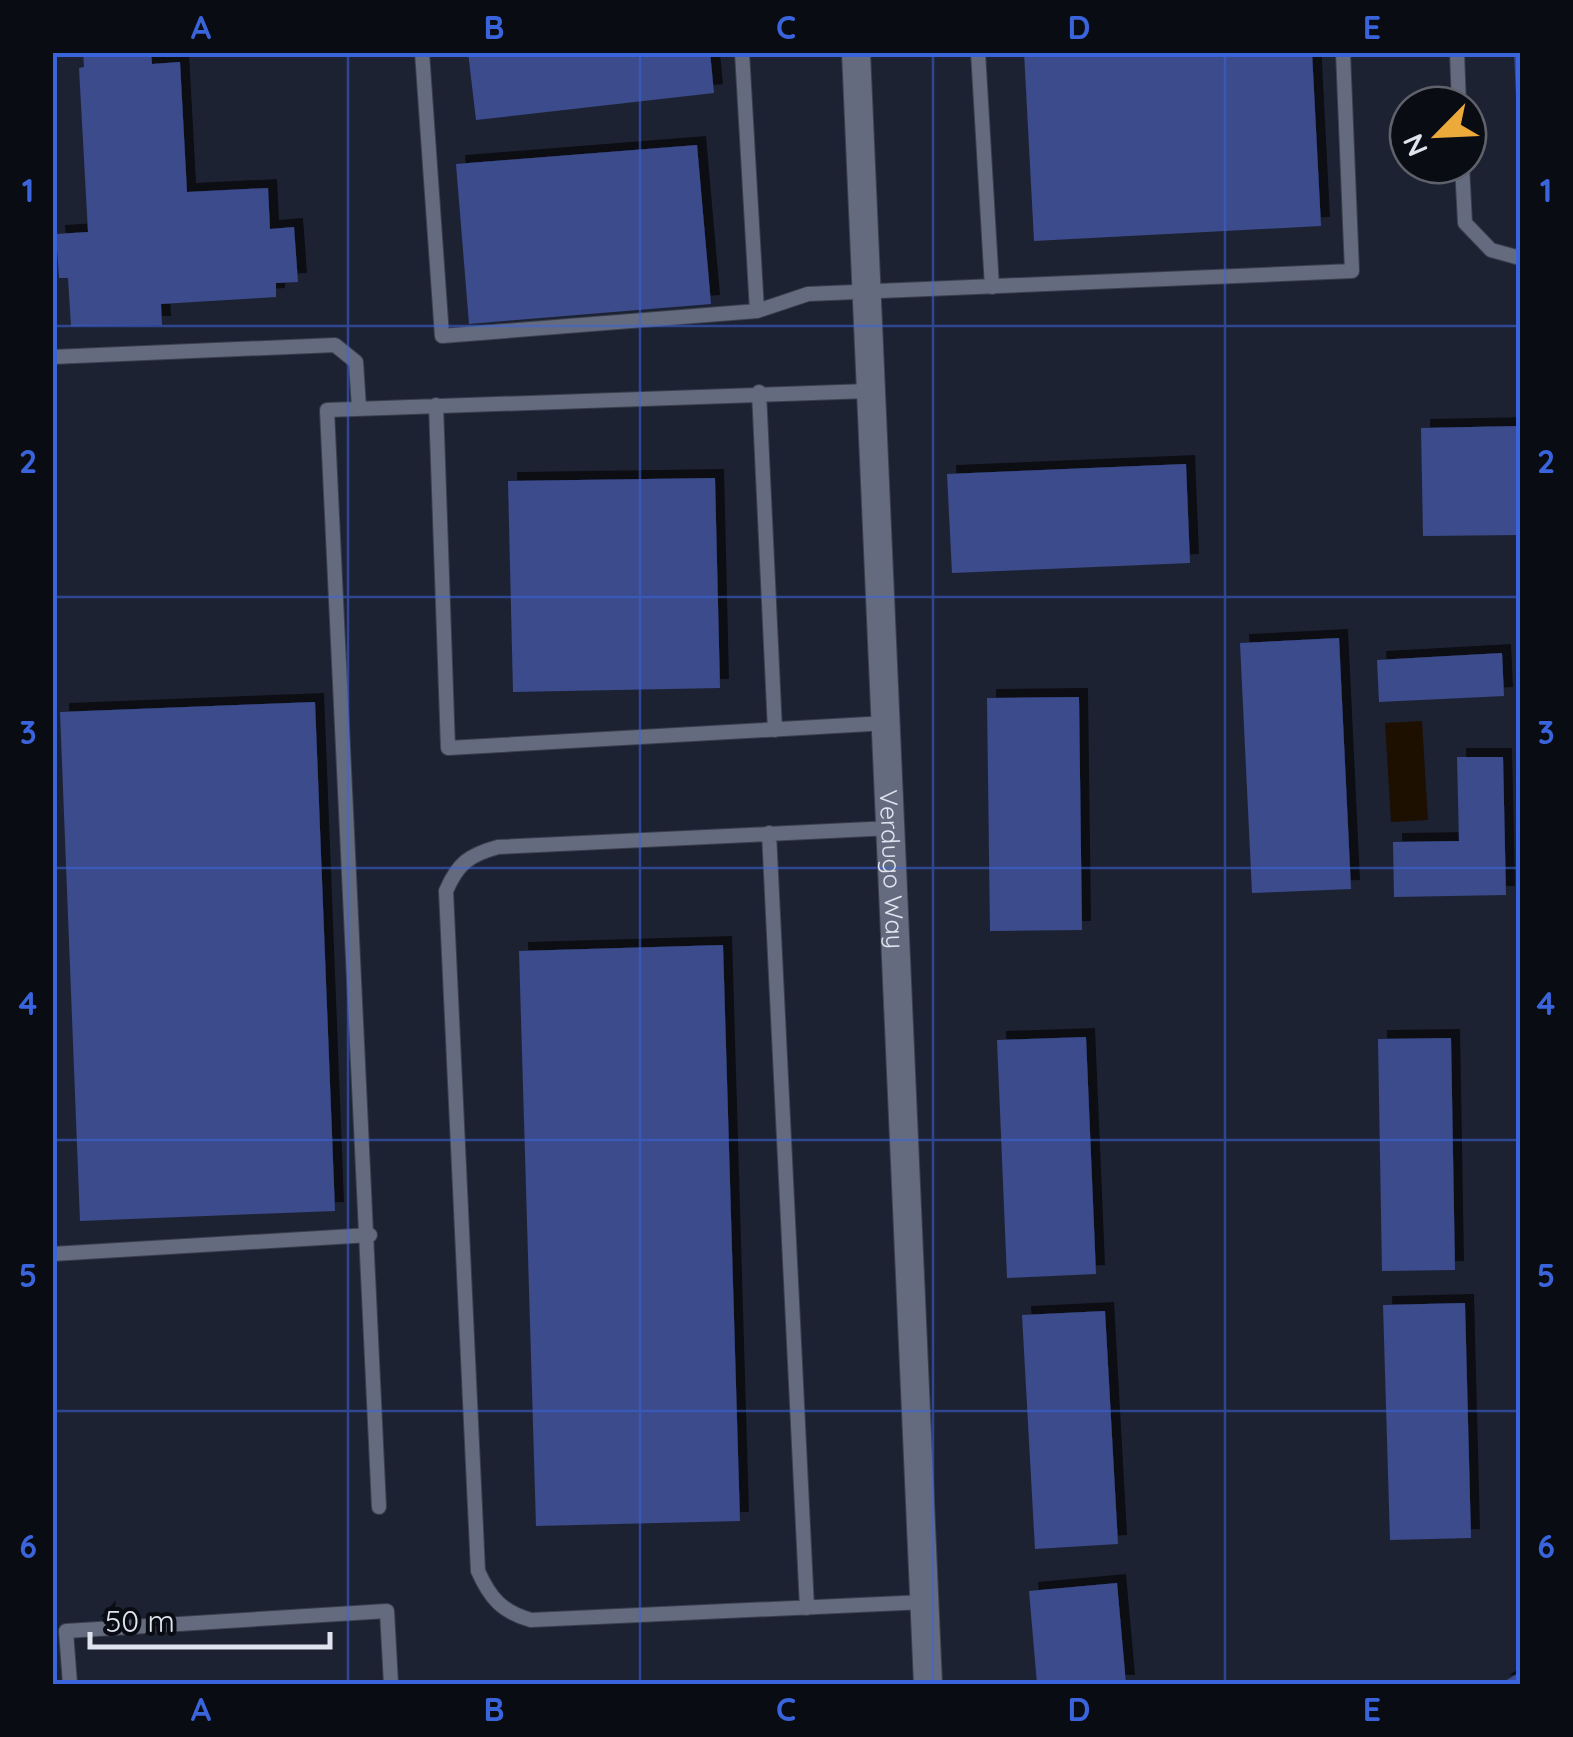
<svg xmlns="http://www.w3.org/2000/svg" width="1573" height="1737" font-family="Quicksand,sans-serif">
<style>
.water{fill:#1d1000}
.building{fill:#3b4b8b;filter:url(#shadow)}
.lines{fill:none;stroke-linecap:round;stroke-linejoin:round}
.lane-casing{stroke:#3b3f4d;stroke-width:16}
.street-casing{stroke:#3b3f4d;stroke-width:30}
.lane{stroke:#646b7f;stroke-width:14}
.street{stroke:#646b7f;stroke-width:28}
.grid{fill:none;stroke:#3a64db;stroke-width:2.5;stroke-opacity:0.55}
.labels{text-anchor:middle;stroke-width:8;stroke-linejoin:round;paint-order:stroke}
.street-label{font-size:25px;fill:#e0e4ef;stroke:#0a0c13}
.neatline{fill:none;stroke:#3a64db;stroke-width:4}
.grid-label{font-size:32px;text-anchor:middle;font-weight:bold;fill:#3a64db}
</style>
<defs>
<filter id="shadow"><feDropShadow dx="9" dy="-9" stdDeviation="0" flood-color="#0009"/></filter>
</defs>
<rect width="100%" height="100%" fill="#1d2233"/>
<!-- water -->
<path class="water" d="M1422,721L1428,820L1391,822L1385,723Z"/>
<!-- building -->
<path class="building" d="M83,52H151L152,64L180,62L187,192L268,188L270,229L294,227L298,282L276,283V297L161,304L162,325L71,326L68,278H59L56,234L88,232L79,68L84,67Z
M468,52H710L714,93L476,120Z
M1024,52H1312L1321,226L1034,241Z
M1514,52H1520V119H1517Z
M697,145L711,304L469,324L456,164Z
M1520,426V535L1423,536L1421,428Z
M1186,464L1190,563L952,573L947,474Z
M715,478L720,688L513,692L508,481Z
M1339,638L1351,889L1252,893L1240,643Z
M1502,653L1504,696L1379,702L1377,660Z
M1079,697L1082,930L990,931L987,698Z
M315,702L335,1211L80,1221L60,712Z
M1457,757H1503L1506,895L1394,897L1393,842L1459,841Z
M723,945L740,1521L536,1526L519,951Z
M1086,1037L1096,1274L1007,1278L997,1040Z
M1451,1038L1455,1270L1382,1271L1378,1039Z
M1465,1303L1471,1538L1390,1540L1383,1305Z
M1105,1311L1118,1544L1035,1549L1022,1315Z
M1117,1583L1126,1684H1037L1029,1591Z
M1520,1672V1684H1500Z"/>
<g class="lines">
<defs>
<path id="lane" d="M422,52L442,336L757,311L808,294L1352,271L1343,52
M742,52L757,311
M978,52L992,287
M1457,52L1459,105
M1462,165L1465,223L1491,250L1520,258
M52,357L335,345L356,362L359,408
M759,392L775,730
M436,405L448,748L887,723
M892,828L498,847C469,855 458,863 446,891L478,1571C490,1598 502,1612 531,1620L925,1602
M769,833L807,1608
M52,1254L370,1235
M379,1507L327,410L869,391
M70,1684L66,1631L387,1611L391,1684"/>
<g id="street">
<path id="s1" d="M856,52L928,1684"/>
</g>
</defs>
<!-- lane casing -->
<use href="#lane" class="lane-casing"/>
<!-- street casing -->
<use href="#street" class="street-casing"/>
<!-- lane -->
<use href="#lane" class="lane"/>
<!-- street -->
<use href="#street" class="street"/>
</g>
<!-- grid -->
<path class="grid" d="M348,52V1684M640,52V1684M933,52V1684M1225,52V1684M52,326H1520M52,597H1520M52,868H1520M52,1140H1520M52,1411H1520"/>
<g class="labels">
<!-- street labels -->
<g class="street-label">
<text dy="9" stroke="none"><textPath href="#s1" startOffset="818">Verdugo Way</textPath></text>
</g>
</g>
<!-- border -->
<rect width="1573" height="1737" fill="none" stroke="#0a0c13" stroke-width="110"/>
<!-- north arrow -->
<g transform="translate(1438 135) rotate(246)"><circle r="48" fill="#0a0c13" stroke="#60626b" stroke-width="2.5"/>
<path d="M0-8L18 38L0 25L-18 38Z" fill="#ebaa39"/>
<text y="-15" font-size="28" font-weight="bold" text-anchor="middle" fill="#e0e4ef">N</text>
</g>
<!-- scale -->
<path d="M90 1632v15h240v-15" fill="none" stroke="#e0e4ef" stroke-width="5"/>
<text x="105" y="1632" font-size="30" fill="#e0e4ef" stroke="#0a0c13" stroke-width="8" paint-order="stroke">50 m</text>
<rect x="55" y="55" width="1463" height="1627" class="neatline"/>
<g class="grid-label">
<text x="201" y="39">A</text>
<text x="494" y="39">B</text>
<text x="786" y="39">C</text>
<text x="1079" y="39">D</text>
<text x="1372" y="39">E</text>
<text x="28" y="202">1</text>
<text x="1546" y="202">1</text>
<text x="28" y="473">2</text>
<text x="1546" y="473">2</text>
<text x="28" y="744">3</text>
<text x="1546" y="744">3</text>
<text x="28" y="1015">4</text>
<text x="1546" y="1015">4</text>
<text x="28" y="1287">5</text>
<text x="1546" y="1287">5</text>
<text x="28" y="1558">6</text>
<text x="1546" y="1558">6</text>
<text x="201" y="1721">A</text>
<text x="494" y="1721">B</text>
<text x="786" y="1721">C</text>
<text x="1079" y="1721">D</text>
<text x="1372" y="1721">E</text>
</g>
</svg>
